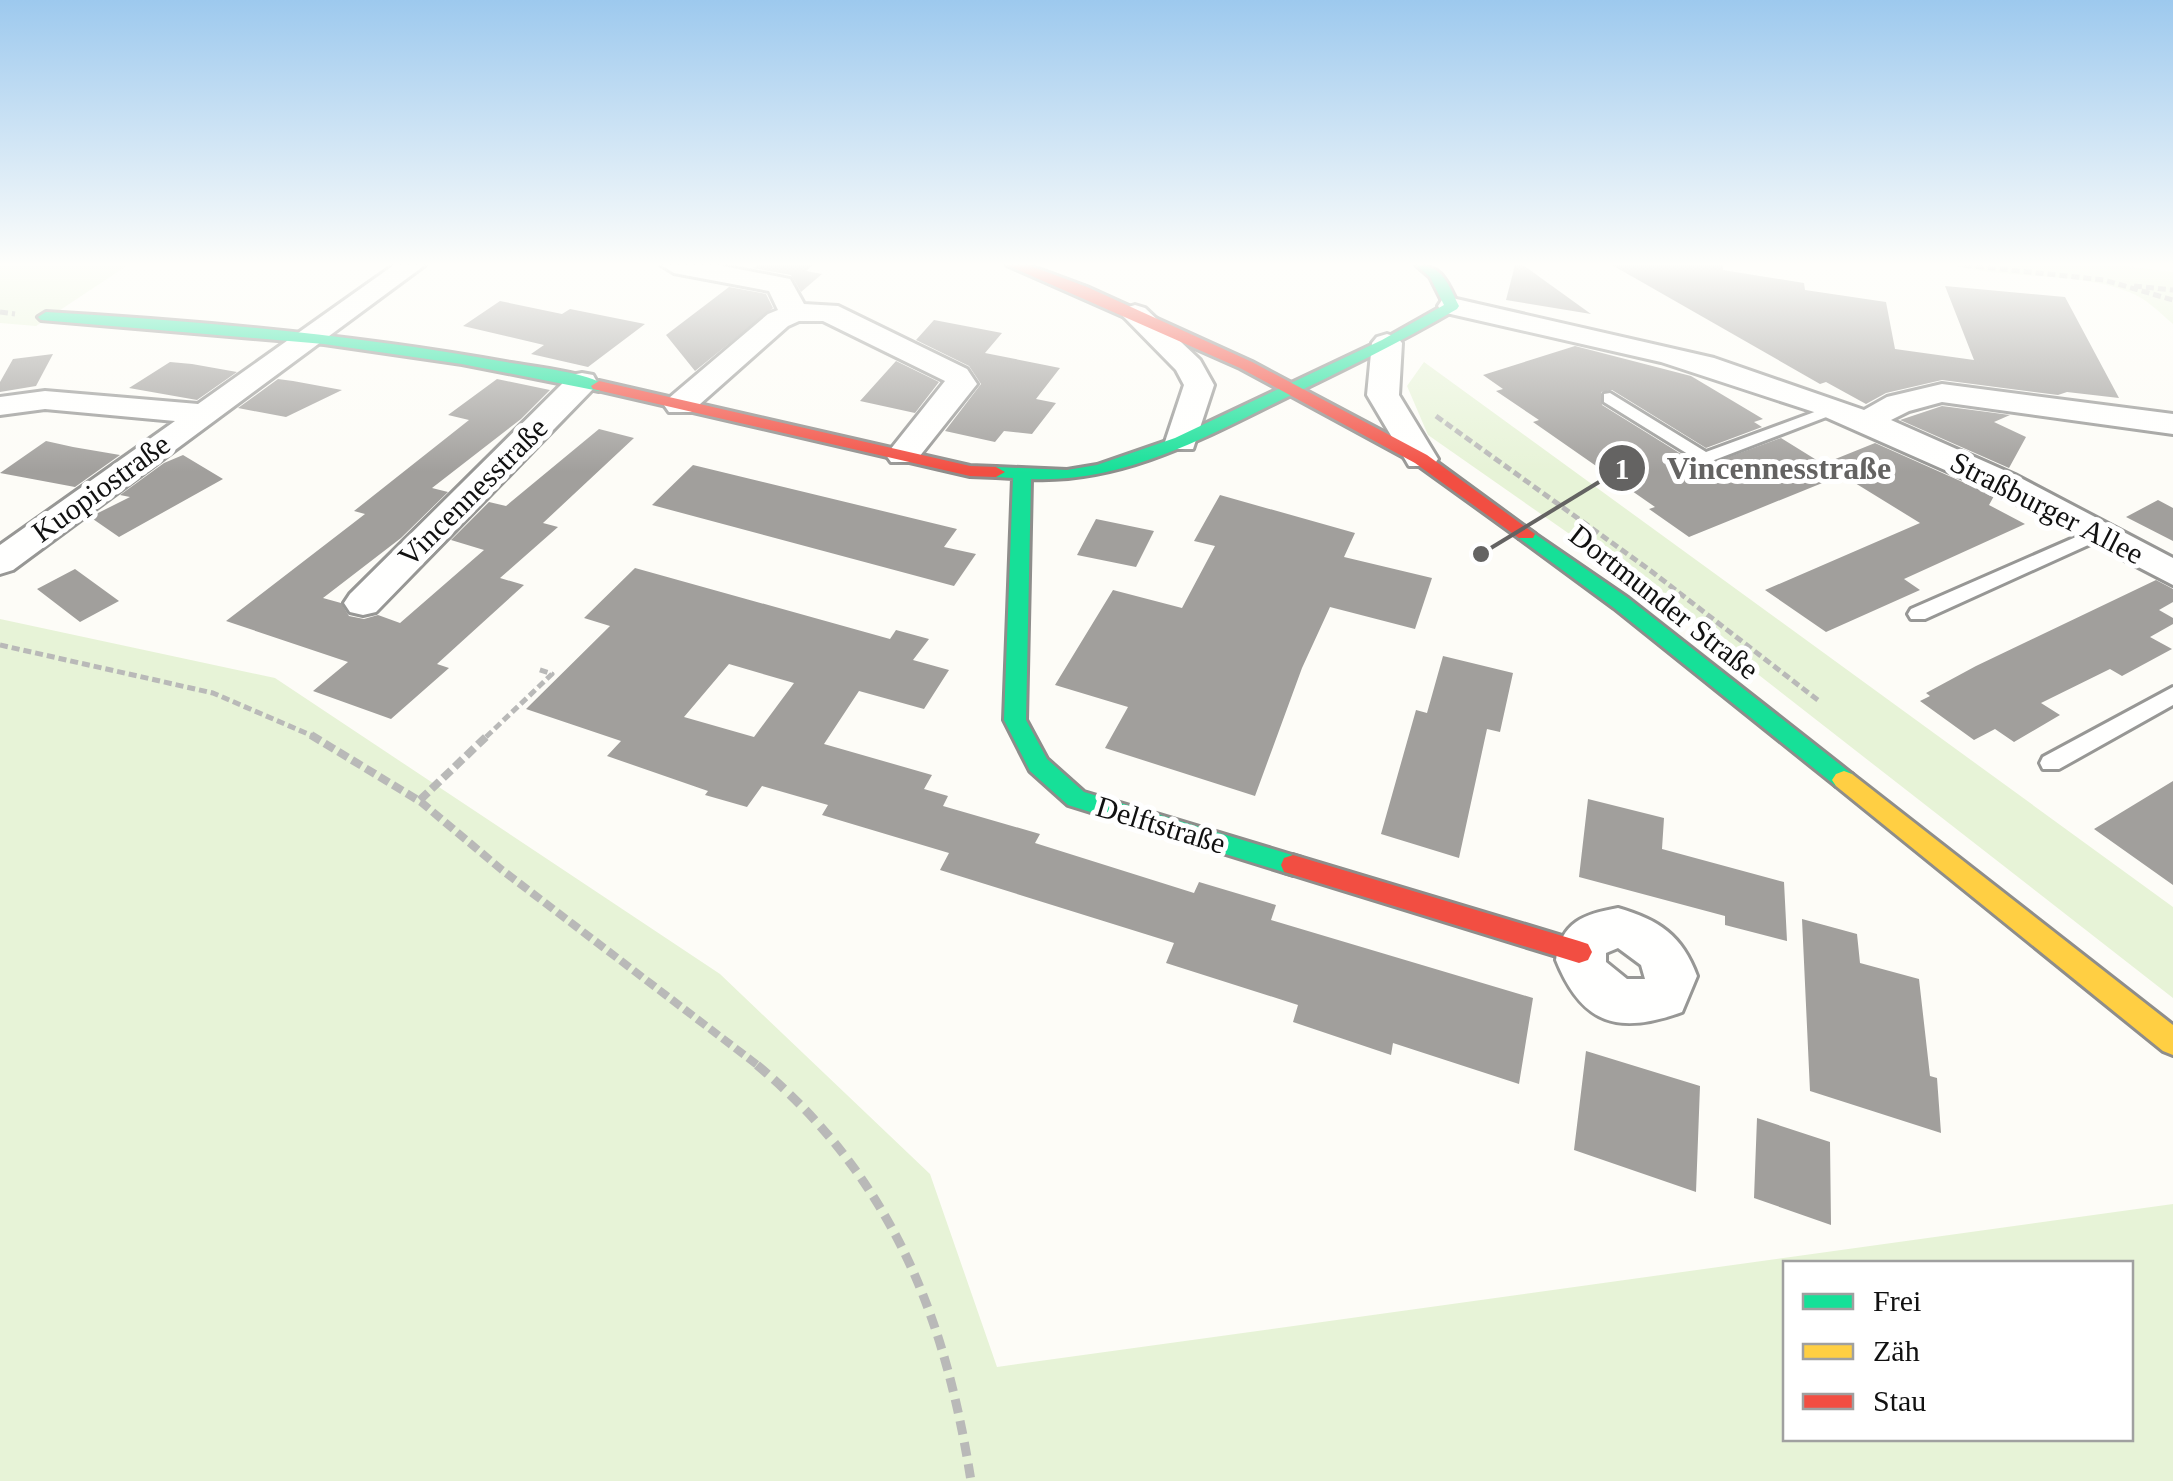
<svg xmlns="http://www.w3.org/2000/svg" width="2173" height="1481" font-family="Georgia,serif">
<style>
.green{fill:#e7f3d7;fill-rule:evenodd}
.building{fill:#a19f9c;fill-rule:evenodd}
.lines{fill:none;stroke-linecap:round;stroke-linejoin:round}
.lane-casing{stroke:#979795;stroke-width:6}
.street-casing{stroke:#979795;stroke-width:6}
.fast-casing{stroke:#8e8d8b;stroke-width:6}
.slow-casing{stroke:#8e8d8b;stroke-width:6}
.jam-casing{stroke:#8e8d8b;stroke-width:6}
.path-far2{stroke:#b9b9b8;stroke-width:5;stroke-dasharray:8 4;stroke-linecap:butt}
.path-far1{stroke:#b9b9b8;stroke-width:8;stroke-dasharray:11 5;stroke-linecap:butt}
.path{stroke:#b9b9b8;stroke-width:9;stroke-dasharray:14 8;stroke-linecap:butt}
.lane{fill:#fffffe;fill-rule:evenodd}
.street{fill:#fffffe;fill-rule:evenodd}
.fast{fill:#16e098;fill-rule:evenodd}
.slow{fill:#ffcf43;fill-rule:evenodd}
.jam{fill:#f24e42;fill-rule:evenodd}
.labels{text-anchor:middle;stroke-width:10;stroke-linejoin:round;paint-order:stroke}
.street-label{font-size:30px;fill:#111;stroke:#fff}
.leader{fill:none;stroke:#646362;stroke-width:4}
.callout-dot{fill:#646362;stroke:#fff;stroke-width:4}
.mark-label{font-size:30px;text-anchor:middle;font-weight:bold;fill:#fff}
.callout-label{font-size:32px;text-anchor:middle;font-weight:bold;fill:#646362;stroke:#fff;stroke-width:10;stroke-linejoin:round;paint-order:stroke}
</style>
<rect width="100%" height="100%" fill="#fdfcf7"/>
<!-- green -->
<path class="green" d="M0,265H128L36,326L0,323Z
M1952,265H2118L2173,272V324C2160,313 2146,298 2129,292C2074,271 2009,280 1952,265Z
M1424,362L2173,907V998L1651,591L1428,435L1407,386Z
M0,619L275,678L720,974L930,1174L997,1367L2173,1204V1481H0ZM1786,1264H2130V1438H1786Z"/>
<!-- building -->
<path class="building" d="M757,265H813L806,271L822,274L801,292L791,275L753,268Z
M1515,265H1523L1591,314L1506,300Z
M1612,265H1723V270L1804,283L1805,290L1886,302L1895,349L1974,360L1945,286L2065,297L2119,398L2067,392L2058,395L1942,380L1886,393L1866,404L1826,382L1820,384Z
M729,287L766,294L773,308L695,371L666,335Z
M500,301L562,314L570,309L645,324L588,367L531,354L544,345L463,326Z
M934,320L1002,333L985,353L1060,368L1036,399L1056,403L1032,434L1004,431L995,442L945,431L981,384L969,366L916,340Z
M1575,346L1691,376L1763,419L1754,422L1762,427L1706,448L1612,390L1601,392L1602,405L1702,467L1781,438L1823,464L1875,443L1994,496L1989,505L2025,524L1904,579L1920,590L1826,632L1765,590L1920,523L1842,475L1689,537L1649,509L1655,507L1533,422L1539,420L1496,391L1503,389L1483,375Z
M53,354L36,386L0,392V382L13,359Z
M896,361L939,382L915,413L860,401Z
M170,362L192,364L237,372L197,400L129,388Z
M278,379L293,381L342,390L286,417L238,408Z
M497,379L550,390L521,419L432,488L448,492L401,538L323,598L341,603L349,616L364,619L378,615L400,623L484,550L451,540L489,502L506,506L599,429L634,438L543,523L558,527L500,578L524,585L437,664L449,668L391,719L313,691L348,662L226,621L365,514L354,511L469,420L448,415Z
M1942,406L2010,415L1994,422L2026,437L2009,468L1900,420Z
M46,441L73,447L120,455L75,487L0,473Z
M183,455L223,479L119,537L90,517L130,497L120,495L164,463Z
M693,465L957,529L944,547L976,554L954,586L652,505Z
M1220,495L1355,533L1344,557L1432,578L1415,629L1330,607L1302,668L1255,796L1105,748L1128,707L1055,685L1113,590L1182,608L1215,546L1194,541Z
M2158,500L2173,508V541L2126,517Z
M1096,519L1154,531L1136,567L1077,555Z
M635,568L890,639L896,630L929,639L913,660L949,670L924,709L859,691L824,744L932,775L924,789L948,796L943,806L1040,834L1035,843L1194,893L1199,882L1276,905L1271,920L1533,998L1519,1084L1393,1043L1391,1055L1293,1022L1298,1005L1166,963L1174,943L940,870L949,853L822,815L828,805L762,786L747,807L705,795L708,791L607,756L621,741L526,709L610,626L584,618ZM729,664L794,683L754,737L684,717Z
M75,569L119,601L80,622L37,589Z
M2156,580L2173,589V602L2159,610L2173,618V624L2150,637L2172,649L2122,676L2110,669L2041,703L2060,715L2014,742L1995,729L1974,740L1920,701L1930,696L1926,693L1976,666Z
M1443,656L1513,673L1500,732L1487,729L1459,858L1381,834L1416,710L1427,713Z
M2173,781V885L2094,829Z
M1588,799L1664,818L1662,849L1784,882L1787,941L1725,925V916L1579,877Z
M1802,919L1857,934L1860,963L1919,979L1930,1076L1937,1078L1941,1133L1810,1091Z
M1586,1051L1700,1086L1696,1192L1574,1150Z
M1757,1118L1830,1142L1831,1225L1754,1198Z"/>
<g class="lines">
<defs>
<path id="lane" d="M1610,393L1706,452L1828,407H1840L1842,411L1704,464L1604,402V394Z
M2101,526L2108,528V536L1925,619H1911L1908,614L1911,609Z
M2173,687V705L2059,769H2043L2040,763L2043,757Z"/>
<path id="street" d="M394,265H425L13,570L0,574V545L175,421L45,409L0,415V397L45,391L198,404Z
M661,265H718L790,279L804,304L838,306L967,369L977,384L915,462H891L886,455L945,381L823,321H799L788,326L691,412H669L664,405L669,398L768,314L778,310L769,291L674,273Z
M1452,298L1714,358L1864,410L1887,397L1942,384L2173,414V434L1942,402L1909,411L1891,420L2015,475L2173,558V585L1990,490L1814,412L1661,362L1442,312L1438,306L1442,300Z
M1135,305L1145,308L1200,360L1214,385L1193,449H1169L1165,442L1184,385L1176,370L1121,314L1125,308Z
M1387,334L1397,337L1402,343L1399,395L1438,459L1433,466H1409L1367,395L1372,343L1377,337Z
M582,373L593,375L597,382L593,389L376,612L363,615L350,612L344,603L350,594L571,375Z
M1618,908C1659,920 1682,935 1697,976L1682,1012C1619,1035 1582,1025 1556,960C1561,922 1584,914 1618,908ZM1618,948L1641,965L1645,979H1627L1606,962V953Z"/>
<path id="fast" d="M1416,265C1443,265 1448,284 1459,306L1457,309C1399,343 1339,372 1279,401C1200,440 1121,483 1031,479L1026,720L1047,759L1084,792L1302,858L1305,865L1302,872L1293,875L1068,805L1030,771L1004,720L1013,478L996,477L987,472L996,467L1067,470L1097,465L1175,438L1382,340L1444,305L1430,277Z
M46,312C202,321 357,335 511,363C536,367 589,373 607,386L599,391L462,364L324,344L41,320L38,317Z
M1526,528L1628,598L1852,774L1856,780L1852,786H1836L1614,608L1519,538L1517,534Z"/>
<path id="slow" d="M1844,771L1852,774L2173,1025V1055L2163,1051L1836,786L1832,780L1836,774Z"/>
<path id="jam" d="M1007,265H1028L1087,287L1252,362L1427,455L1535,534L1533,538H1519L1415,463L1240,368Z
M599,381L970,466L996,467L1005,472L996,477L970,476L593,389L591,386Z
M1293,855L1579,941L1588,944L1592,952L1588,960L1579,963L1284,872L1281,865L1284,858Z"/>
</defs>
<!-- lane casing -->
<use href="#lane" class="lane-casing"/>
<!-- street casing -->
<use href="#street" class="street-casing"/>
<!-- fast casing -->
<use href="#fast" class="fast-casing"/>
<!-- slow casing -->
<use href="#slow" class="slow-casing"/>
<!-- jam casing -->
<use href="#jam" class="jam-casing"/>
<!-- path-far2 -->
<path class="path-far2" d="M1964,265L2104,280L2173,300
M2134,286L2173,290
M0,312L15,314
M1436,416L1651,571L1819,701
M0,645L213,693L315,737
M486,737L552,674L537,669"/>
<!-- path-far1 -->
<path class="path-far1" d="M311,735L421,802L502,870L760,1067
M420,800L488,735"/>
<!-- path -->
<path class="path" d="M757,1065C890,1176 945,1314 971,1481"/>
<!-- lane -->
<use href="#lane" class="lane"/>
<!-- street -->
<use href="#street" class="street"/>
<!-- fast -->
<use href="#fast" class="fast"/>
<!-- slow -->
<use href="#slow" class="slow"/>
<!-- jam -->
<use href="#jam" class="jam"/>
</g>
<!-- sky -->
<linearGradient id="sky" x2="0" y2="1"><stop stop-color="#9dc9ee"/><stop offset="0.56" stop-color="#fefefb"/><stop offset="1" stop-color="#fefefb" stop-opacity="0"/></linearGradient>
<rect width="2173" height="472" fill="url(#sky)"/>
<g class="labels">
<!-- street labels -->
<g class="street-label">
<text transform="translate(101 488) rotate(-36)" y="10">Kuopiostraße</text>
<text transform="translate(473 492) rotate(-45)" y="10">Vincennesstraße</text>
<text transform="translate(2047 508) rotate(27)" y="10">Straßburger Allee</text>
<text transform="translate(1664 602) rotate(38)" y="10">Dortmunder Straße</text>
<text transform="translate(1161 825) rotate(17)" y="10">Delftstraße</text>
</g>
</g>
<!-- callouts -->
<path class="leader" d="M1481 554L1622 468"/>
<g class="callout-dot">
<circle cx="1481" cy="554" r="10"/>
<circle cx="1622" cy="468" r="25"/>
</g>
<g class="mark-label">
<text x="1622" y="479">1</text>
</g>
<g class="callout-label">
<text x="1779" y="479">Vincennesstraße</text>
</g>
<!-- legend -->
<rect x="1783" y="1261" width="350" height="180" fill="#ffffff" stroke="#a0a0a0" stroke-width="2.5"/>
<rect x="1803" y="1294" width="50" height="15" fill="#16e098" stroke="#a0a0a0" stroke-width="2.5"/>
<text x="1873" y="1311" font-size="30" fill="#111111">Frei</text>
<rect x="1803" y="1344" width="50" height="15" fill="#ffcf43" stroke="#a0a0a0" stroke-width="2.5"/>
<text x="1873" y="1361" font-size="30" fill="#111111">Zäh</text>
<rect x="1803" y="1394" width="50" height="15" fill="#f24e42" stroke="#a0a0a0" stroke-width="2.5"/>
<text x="1873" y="1411" font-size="30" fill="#111111">Stau</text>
</svg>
